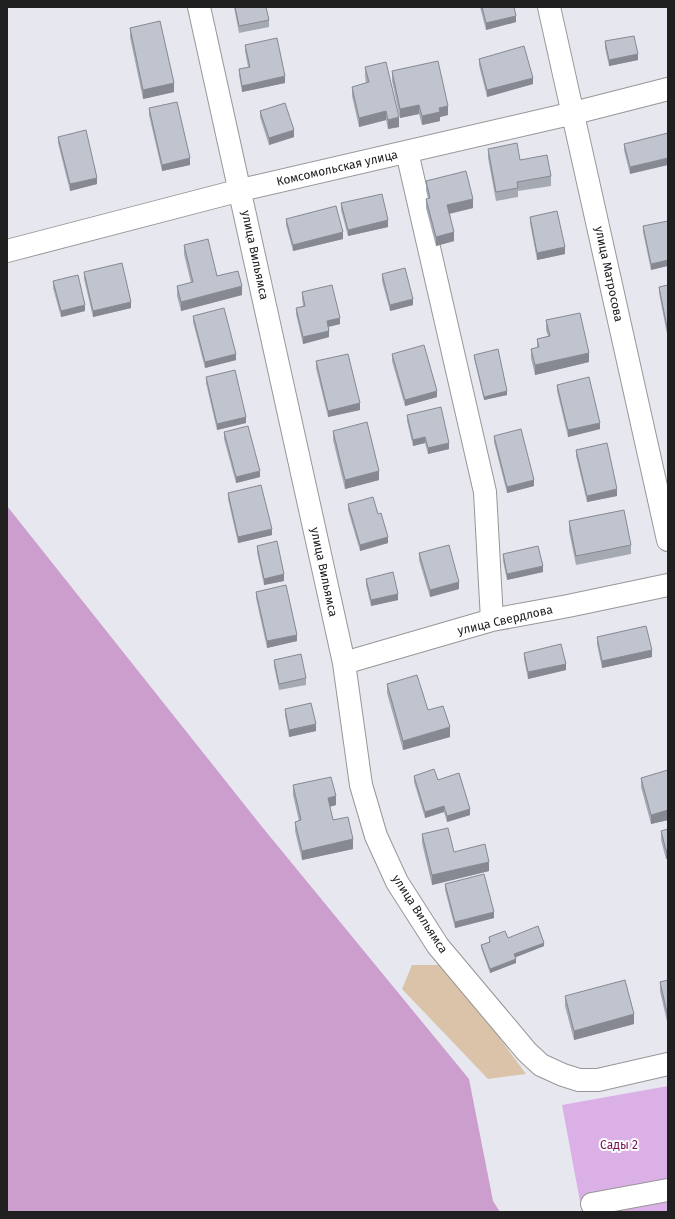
<svg xmlns="http://www.w3.org/2000/svg" width="675" height="1219" font-family="'Fira Sans',sans-serif">
<style>
.grass{fill:#dbb0e7}
.forest{fill:#cc9ecd}
.water{fill:#dbc3aa}
.lines{fill:none;stroke-linecap:round;stroke-linejoin:round}
.minor-casing{stroke:#979797;stroke-width:24}
.minor{stroke:#fff;stroke-width:22}
.wall{fill:#a5a9b2}
.shaded-wall{fill:#868991}
.building{fill:#c0c4cf;stroke:#868991}
.labels{text-anchor:middle;stroke-width:4;stroke-linejoin:round;paint-order:stroke}
.street-label{font-size:12px;fill:#202020;stroke:#fff}
.park-label{font-size:12px;fill:#791253;stroke:#fff}
</style>
<rect width="100%" height="100%" fill="#e7e7f0"/>
<!-- grass -->
<path class="grass" d="M668,1086V1212H582L562,1105Z"/>
<!-- forest -->
<path class="forest" d="M7,506L263,828L469,1079L493,1201L500,1212H7Z"/>
<!-- water -->
<path class="water" d="M412,965H446L526,1074L488,1079L402,989Z"/>
<g class="lines">
<defs>
<path id="minor" d="M199,7L344,663L361,785L376,836L397,882L438,946L527,1052L541,1065L563,1075L579,1080H598L668,1064
M549,7L668,540
M407,152L485,492L492,620
M7,251L241,190L574,113L668,89
M344,663L492,620L568,606L668,585
M597,1212L592,1204L668,1190"/>
</defs>
<!-- minor casing -->
<use href="#minor" class="minor-casing"/>
<!-- minor -->
<use href="#minor" class="minor"/>
</g>
<!-- wall -->
<path class="wall" d="M234,7H266L269,20V27L239,33Z
M480,7H514L516,22L486,30Z
M130,28L174,92L143,99L130,37Z
M605,41L638,60L609,66L605,48Z
M245,45L285,83L242,92L239,75V69L248,67L245,51Z
M479,59L533,84L487,97L479,65Z
M365,67L399,127L388,129L386,120L359,127L352,96V87L366,83L365,76Z
M392,71L448,115L440,117V121L422,125L419,114L400,118L392,81Z
M149,108L190,165L162,171L149,115Z
M260,111L294,137L269,145L260,117Z
M668,133L630,174L624,150V144Z
M58,137L97,184L70,191L58,143Z
M488,149L520,160L551,176V186L518,191V197L496,201L488,158Z
M426,181L473,208L450,214L454,241L436,246L426,208V199H428L426,190Z
M341,203L388,227L348,236L341,210Z
M530,217L565,254L537,260L530,223Z
M286,219L343,239L293,251L286,225Z
M668,221L651,270L643,232V226Z
M184,245L217,276L242,295L181,311L177,296V286L191,283L184,254Z
M84,272L131,308L93,317L84,279Z
M382,274L413,305L390,311L382,281Z
M53,281L85,311L61,317L53,288Z
M668,285V339L659,293V287Z
M302,292L340,324L329,327V337L303,344L296,314V308L303,306L302,298Z
M193,316L236,360L205,368L193,322Z
M546,320L589,362L535,375L531,358V349L537,348V339L548,336L546,330Z
M667,351H668V361L667,358Z
M392,354L437,397L405,406L392,361Z
M474,355L507,395L484,400L474,358Z
M316,361L360,410L328,417L316,368Z
M206,377L246,423L217,430L206,383Z
M557,385L600,429L568,437L557,391Z
M407,415L449,449L428,454L425,443L413,446L407,421Z
M333,431L379,480L345,489L333,440Z
M224,432L260,477L236,483L224,439Z
M494,436L534,486L507,493L494,442Z
M576,450L617,496L587,502L576,456Z
M228,493L272,535L238,543L228,499Z
M348,504L378,514L388,543L360,551L348,510Z
M569,521L631,545V554L576,565L569,531Z
M257,546L284,581L264,585L257,552Z
M419,553L459,589L430,597L419,560Z
M503,554L543,572L507,580L503,561Z
M366,579L398,600L371,606L366,585Z
M256,592L297,641L267,648L256,598Z
M597,637L652,657L602,668L597,644Z
M524,653L566,670L528,679L524,659Z
M274,660L306,678V685L279,690L274,666Z
M387,684L428,710L450,737L403,750L387,693Z
M285,709L316,731L289,737L285,715Z
M668,770V820L651,824L641,787V778Z
M414,776L438,780L470,815L447,822L444,812L425,818L414,782Z
M293,785L336,805L330,807L333,820L353,849L302,860L295,831V822L299,821L293,795Z
M668,829L666,859L661,840V831Z
M422,834L489,871L432,885L422,843Z
M445,884L494,918L455,928L445,890Z
M489,937L508,938L544,946L515,957L516,963L490,973L481,948V945L489,942Z
M668,980V1026L660,991V982Z
M565,996L634,1024L574,1040L565,1006Z"/>
<!-- shaded-wall -->
<path class="shaded-wall" d="M516,16V22L486,30V23Z
M638,54V60L609,66V60Z
M285,76V83L242,92V86Z
M533,78V84L487,97V90Z
M174,83V92L143,99V90Z
M419,105V114L400,118V109Z
M448,106V115L440,117V121L422,125V116L439,108Z
M386,111V120L359,127V118Z
M399,117V127L388,129V120Z
M294,130V137L269,145V138Z
M190,158V165L162,171V165Z
M668,158V165L630,174V167Z
M97,178V184L70,191V184Z
M473,199V208L447,214V205Z
M388,220V227L348,236V230Z
M343,232V239L293,251V245Z
M454,232V241L436,246V237Z
M565,247V254L537,260V253Z
M668,260V266L651,270V264Z
M242,286V295L181,311V302Z
M413,299V305L390,311V305Z
M131,302V308L93,317V311Z
M85,305V311L61,317V311Z
M340,318V324L327,327V321Z
M329,331V337L303,344V337Z
M589,353V362L535,375V365Z
M236,354V360L205,368V362Z
M437,391V397L405,406V400Z
M507,391V395L484,400V397Z
M360,403V410L328,417V411Z
M246,417V423L217,430V424Z
M600,423V429L568,437V430Z
M425,437V443L413,446V440Z
M449,443V449L428,454V448Z
M260,471V477L236,483V477Z
M379,471V480L345,489V480Z
M534,480V486L507,493V487Z
M617,489V496L587,502V496Z
M272,529V535L238,543V537Z
M388,537V543L360,551V545Z
M543,566V572L507,580V574Z
M284,574V581L264,585V579Z
M459,582V589L430,597V590Z
M398,594V600L371,606V600Z
M297,635V641L267,648V641Z
M652,650V657L602,668V661Z
M566,664V670L528,679V672Z
M316,724V731L289,737V730Z
M450,727V737L403,750V741Z
M336,796V805L328,807V798Z
M444,806V812L425,818V812Z
M470,809V815L447,822V816Z
M668,810V820L651,824V815Z
M353,839V849L302,860V851Z
M668,849V858L666,859V850Z
M489,862V871L432,885V875Z
M494,912V918L455,928V922Z
M544,943V946L514,958V954Z
M516,959V963L490,973V969Z
M634,1014V1024L574,1040V1031Z"/>
<!-- building -->
<path class="building" d="M235,7H266L269,20L239,26Z
M482,7H514L516,16L486,23Z
M160,21L174,83L143,90L130,28Z
M634,36L638,54L609,60L605,41Z
M277,38L285,76L242,86L239,69L250,67L245,45Z
M524,46L533,78L487,90L479,59Z
M438,61L448,106L439,108L440,112L422,116L419,105L400,109L392,71Z
M386,62L399,117L388,120L386,111L359,118L352,87L369,82L365,67Z
M177,102L190,158L162,165L149,108Z
M285,103L294,130L269,138L260,111Z
M86,130L97,178L70,184L58,137Z
M668,133V158L630,167L624,144Z
M517,143L520,160L547,155L551,176L517,182L518,188L496,192L488,149Z
M466,171L473,199L447,205L454,232L436,237L426,199L430,198L426,181Z
M382,194L388,220L348,230L341,203Z
M336,206L343,232L293,245L286,219Z
M557,211L565,247L537,253L530,217Z
M668,221V260L651,264L643,226Z
M208,239L217,276L238,271L242,286L181,302L177,286L193,282L184,245Z
M122,263L131,302L93,311L84,272Z
M405,268L413,299L390,305L382,274Z
M78,275L85,305L61,311L53,281Z
M332,285L340,318L327,321L329,331L303,337L296,308L305,306L302,292Z
M668,285V332L659,287Z
M224,308L236,354L205,362L193,316Z
M580,313L589,353L535,365L531,349L539,347L537,339L550,336L546,320Z
M424,345L437,391L405,400L392,354Z
M498,349L507,391L484,397L474,355Z
M348,354L360,403L328,411L316,361Z
M235,370L246,417L217,424L206,377Z
M589,377L600,423L568,430L557,385Z
M441,407L449,443L428,448L425,437L413,440L407,415Z
M367,422L379,471L345,480L333,431Z
M248,426L260,471L236,477L224,432Z
M521,429L534,480L507,487L494,436Z
M607,443L617,489L587,496L576,450Z
M261,485L272,529L238,537L228,493Z
M373,497L378,514L381,513L388,537L360,545L348,504Z
M624,510L631,545L576,556L569,521Z
M277,541L284,574L264,579L257,546Z
M449,545L459,582L430,590L419,553Z
M538,546L543,566L507,574L503,554Z
M393,572L398,594L371,600L366,579Z
M286,585L297,635L267,641L256,592Z
M646,626L652,650L602,661L597,637Z
M561,644L566,664L528,672L524,653Z
M301,654L306,678L279,684L274,660Z
M417,675L428,710L443,706L450,727L403,741L387,684Z
M311,703L316,724L289,730L285,709Z
M434,769L438,780L459,773L470,809L447,816L444,806L425,812L414,776Z
M668,770V810L651,815L641,778Z
M331,777L336,796L328,798L333,820L348,817L353,839L302,851L295,822L301,820L293,785Z
M448,828L454,852L485,844L489,862L432,875L422,834Z
M668,829V849L666,850L661,831Z
M484,874L494,912L455,922L445,884Z
M538,926L544,943L514,954L516,959L490,969L481,945L490,942L489,937L505,931L508,938Z
M625,980L634,1014L574,1031L565,996Z
M668,980V1017L660,982Z"/>
<g class="labels">
<!-- street labels -->
<g class="street-label">
<text transform="translate(337 168) rotate(-13)" y="4">Комсомольская улица</text>
<text transform="translate(255 255) rotate(78)" y="4">улица Вильямса</text>
<text transform="translate(609 274) rotate(78)" y="4">улица Матросова</text>
<text transform="translate(324 572) rotate(78)" y="4">улица Вильямса</text>
<text transform="translate(505 620) rotate(-13)" y="4">улица Свердлова</text>
<text transform="translate(420 914) rotate(57)" y="4">улица Вильямса</text>
</g>
<!-- park labels -->
<g class="park-label">
<text x="619" y="1149">Сады 2</text>
</g>
</g>
<!-- border -->
<rect width="675" height="1219" fill="none" stroke="#202020" stroke-width="16"/>
</svg>
